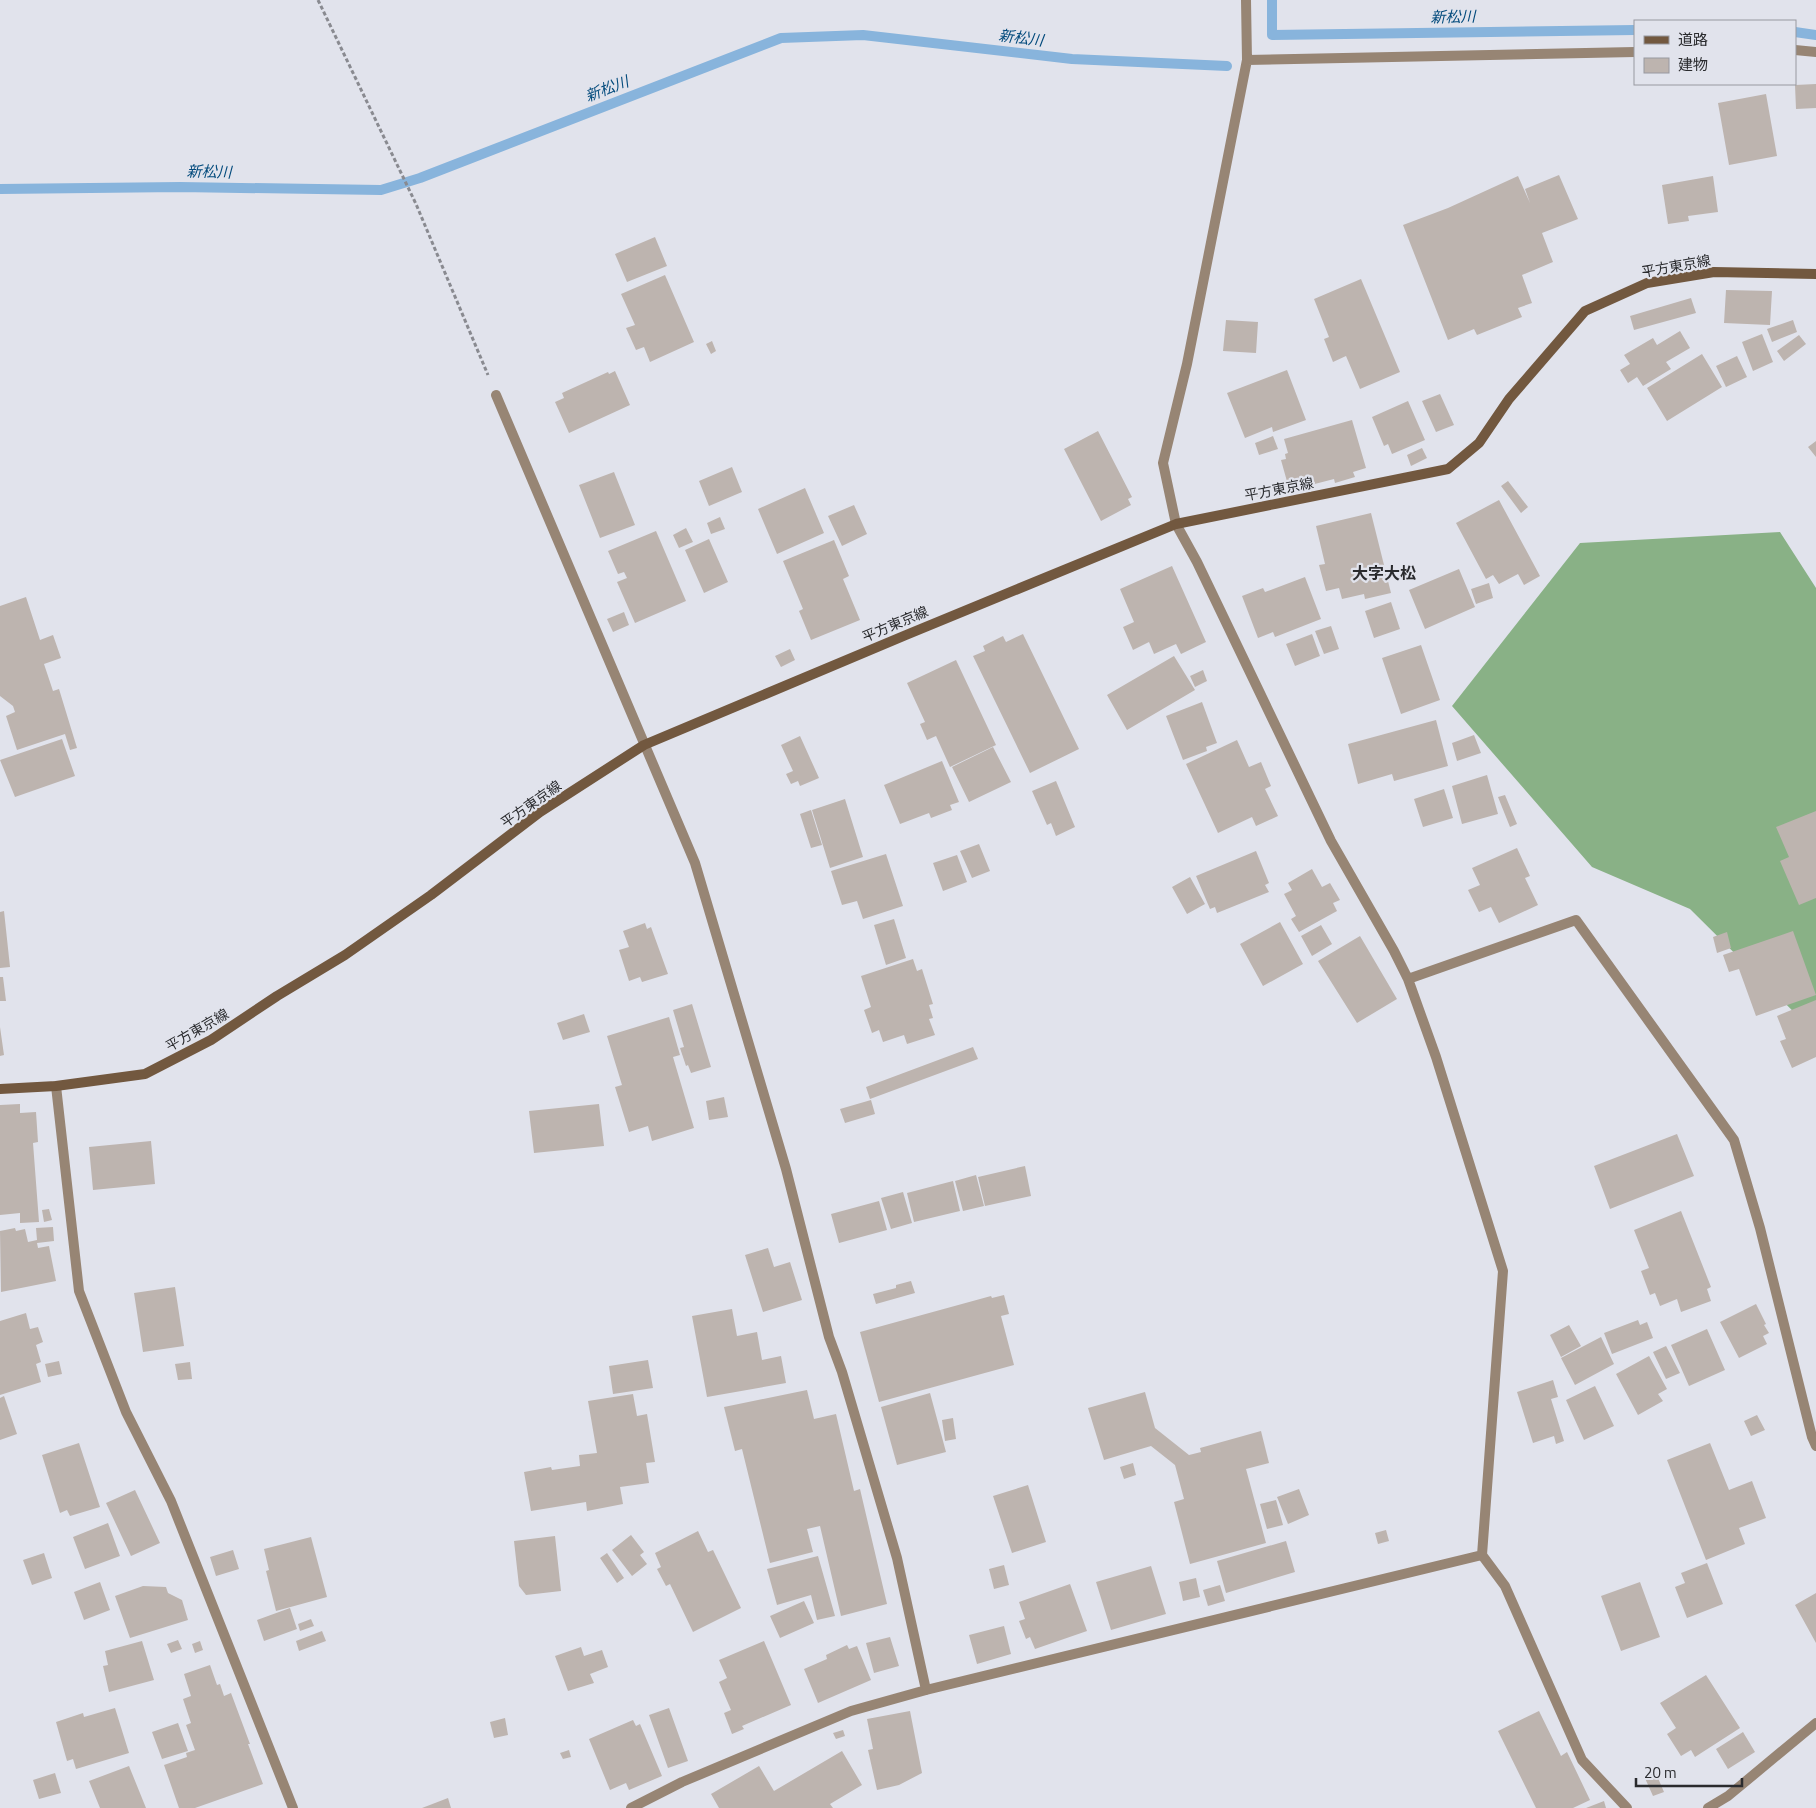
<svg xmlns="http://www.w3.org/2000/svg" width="1816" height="1808" font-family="'Titillium Web','Noto Sans JP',sans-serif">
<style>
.forest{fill:#89b186}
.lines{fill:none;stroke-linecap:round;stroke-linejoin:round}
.stream{stroke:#88b4dc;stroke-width:10}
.building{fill:#bdb4af}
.path{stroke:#898a90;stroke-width:3;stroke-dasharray:4 2.5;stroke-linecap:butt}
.street{stroke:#978574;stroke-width:10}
.secondary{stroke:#72583f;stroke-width:10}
.labels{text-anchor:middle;stroke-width:4.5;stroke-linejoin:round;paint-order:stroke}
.street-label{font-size:14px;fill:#2a2b2e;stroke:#e1e3ec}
.water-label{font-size:15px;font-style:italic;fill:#024a7c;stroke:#e1e3ec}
.quarter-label{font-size:16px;font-weight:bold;fill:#2a2b2e;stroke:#e1e3ec}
</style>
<rect width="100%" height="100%" fill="#e1e3ec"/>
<!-- forest -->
<path class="forest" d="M1780,532L1816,588V1034L1690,909L1592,867L1452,706L1580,543Z"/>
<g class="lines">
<!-- stream -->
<path class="stream" d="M1272,0V35L1635,30
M1795,32L1816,35
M0,189L180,187L381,190L420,178L781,38L863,35L1072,59L1227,66"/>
</g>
<!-- building -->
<path class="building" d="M1816,84V108L1796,109L1795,85Z
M1766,94L1777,156L1729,165L1718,103Z
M1559,175L1578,219L1542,233L1553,262L1522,275L1532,303L1518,308L1522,317L1477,335L1474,329L1448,340L1403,225L1448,208L1518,176L1530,203L1525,189Z
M1713,176L1718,212L1688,216L1689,221L1668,224L1662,185Z
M655,237L667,266L627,282L615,254Z
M665,275L694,342L650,362L644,347L636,350L626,328L635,325L621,294Z
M1361,279L1400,372L1360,389L1346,356L1333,362L1324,339L1329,337L1314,299Z
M1726,290L1772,291L1770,325L1724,323Z
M1691,298L1696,313L1634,330L1630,316Z
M1226,320L1258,322L1256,353L1223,351Z
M1793,320L1797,332L1772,342L1767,329Z
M1680,331L1690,348L1666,362L1671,369L1643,386L1637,377L1628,383L1620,370L1630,364L1624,355L1653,338L1657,345Z
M1762,334L1773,362L1753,371L1742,342Z
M1799,335L1806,344L1784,361L1777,351Z
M712,341L716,351L711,354L706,344Z
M1702,354L1722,387L1667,421L1647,388Z
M1737,356L1747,377L1726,387L1716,366Z
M1287,370L1306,420L1273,432L1272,427L1245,438L1227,393Z
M615,371L630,405L569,433L555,402L564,398L562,393L608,372L609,374Z
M1440,394L1454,425L1436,432L1422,401Z
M1408,401L1425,440L1392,454L1388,444L1384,446L1372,417Z
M1352,420L1366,468L1353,472L1355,477L1335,483L1334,479L1303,487L1301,482L1288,485L1281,460L1286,459L1285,454L1288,453L1284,439Z
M1098,431L1132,497L1128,499L1131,505L1101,521L1064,449Z
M1273,436L1278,449L1259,455L1255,443Z
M1816,441V457L1808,447Z
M1422,448L1427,458L1411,466L1407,455Z
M732,467L742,492L709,506L699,481Z
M614,472L635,525L600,538L579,485Z
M1508,481L1528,507L1521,513L1501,486Z
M805,488L824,533L777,554L758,509Z
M1255,488H1265L1264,497H1255Z
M1499,500L1540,576L1524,585L1518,574L1499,584L1493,575L1486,579L1456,523Z
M854,505L867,534L842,546L828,516Z
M1371,513L1391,593L1365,599L1364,594L1342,599L1339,588L1326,591L1319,565L1325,564L1316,526Z
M720,517L725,529L711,534L707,523Z
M686,528L693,542L679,548L673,535Z
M656,531L686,601L635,623L617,582L627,578L624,572L618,574L608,551Z
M709,539L728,582L704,593L685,550Z
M834,540L849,576L843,579L860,620L811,640L799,611L803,609L783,561Z
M1172,566L1206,642L1181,654L1176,644L1154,654L1149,642L1133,650L1123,627L1134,622L1120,589Z
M1459,569L1475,607L1425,629L1409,590Z
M1305,577L1321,619L1275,637L1273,632L1258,638L1242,596L1263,588L1265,592Z
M1489,583L1493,598L1476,604L1471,589Z
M26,597L40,640L53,635L61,658L44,664L53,691L59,689L77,748L70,750L65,734L17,750L6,716L15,712L13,706L0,696V606Z
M1391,602L1400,629L1374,638L1365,611Z
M624,612L629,625L613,632L607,619Z
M1331,626L1339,649L1324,654L1315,631Z
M1023,634L1079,749L1030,773L973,656L985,651L983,646L1003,636L1006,642Z
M1312,634L1320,656L1295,666L1286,644Z
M1421,645L1440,700L1401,714L1382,658Z
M790,649L795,660L781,667L775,656Z
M1174,656L1195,690L1127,730L1107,695Z
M956,660L996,745L950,767L936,736L927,740L920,724L925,722L907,683Z
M1203,670L1207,681L1195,687L1190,676Z
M1202,702L1217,743L1206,747L1207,751L1183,760L1166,716Z
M1436,720L1448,766L1394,781L1392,774L1358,784L1348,744Z
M1474,735L1481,753L1457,761L1452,743Z
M800,736L819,778L800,786L798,781L791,784L786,774L793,771L781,745Z
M62,739L75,776L15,797L0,760Z
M1237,740L1249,767L1261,762L1271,786L1265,789L1278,816L1256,826L1252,817L1218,833L1186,764Z
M993,747L1011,782L969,802L952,767Z
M942,761L959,802L950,805L952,810L931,818L929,813L900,824L884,785Z
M1487,775L1498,814L1462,824L1452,786Z
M1056,781L1075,827L1056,836L1051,823L1047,825L1032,791Z
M1444,789L1453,818L1423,827L1414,799Z
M1505,795L1517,824L1510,827L1498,797Z
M845,799L863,857L830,868L812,810Z
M811,810L822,845L811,848L800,814Z
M1816,811V898L1799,905L1780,861L1789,857L1776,827Z
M979,844L990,871L972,878L960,851Z
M1517,848L1530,876L1525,878L1538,905L1499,923L1491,907L1479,912L1468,890L1480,885L1472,868Z
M1256,851L1269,883L1265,885L1269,892L1217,913L1215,907L1210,909L1196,876Z
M886,854L903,906L863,919L857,901L842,905L831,871Z
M957,855L967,882L943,891L933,863Z
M1312,869L1322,887L1330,883L1340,900L1333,903L1337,911L1299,932L1291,919L1296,916L1284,894L1292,890L1288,883Z
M1190,877L1205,904L1187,914L1172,887Z
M4,911L10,967L0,968V912Z
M894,919L906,958L886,965L874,925Z
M1280,922L1303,964L1263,986L1240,944Z
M645,923L647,929L651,927L668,974L642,982L640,977L629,981L619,950L629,947L623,931Z
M1321,925L1332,944L1312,956L1301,936Z
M1793,931L1816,995L1756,1016L1739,969L1729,972L1723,955Z
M1727,932L1731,948L1717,953L1713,937Z
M1360,936L1397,999L1357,1023L1318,961Z
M913,959L917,971L922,969L933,1004L929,1005L933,1018L929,1019L935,1035L907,1044L904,1035L883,1042L879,1030L872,1033L864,1010L871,1007L861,976Z
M0,977H3L6,1001H0Z
M1816,1000V1057L1792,1068L1780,1041L1786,1039L1777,1016Z
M692,1004L711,1067L691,1073L688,1065L686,1066L680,1048L684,1047L673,1010Z
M584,1014L590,1032L563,1040L557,1023Z
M669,1017L680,1055L673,1057L694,1128L652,1141L648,1126L629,1132L615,1087L622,1085L607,1036Z
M0,1027L4,1055L0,1056Z
M973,1047L978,1059L870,1099L866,1087Z
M724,1097L728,1117L709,1120L706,1101Z
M871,1100L875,1114L845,1123L840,1109Z
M20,1104V1113L36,1112L38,1142L33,1143L39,1222L20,1223V1213L0,1215V1105Z
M599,1104L604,1146L534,1153L529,1111Z
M1677,1134L1694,1176L1610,1209L1594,1166Z
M151,1141L155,1184L93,1190L89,1147Z
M1025,1166L1031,1196L985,1206L978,1177Z
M976,1175L984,1206L963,1211L955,1181Z
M953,1181L960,1211L914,1222L907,1193Z
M903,1192L912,1223L891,1229L881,1198Z
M879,1201L887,1230L839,1243L831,1214Z
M49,1209L52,1220L44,1222L42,1210Z
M1681,1211L1711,1287L1707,1289L1711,1301L1681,1312L1677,1299L1660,1306L1655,1293L1650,1295L1641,1271L1649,1268L1634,1230Z
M53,1227L54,1241L37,1243L38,1248L49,1246L56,1281L1,1292L0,1231L15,1228L16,1231L25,1229L28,1242L37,1240L36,1228Z
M768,1248L774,1267L790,1262L802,1300L763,1312L745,1255Z
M911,1281L915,1293L876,1304L873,1294L896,1288V1285Z
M175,1287L184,1346L143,1352L134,1293Z
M1004,1295L1009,1314L1001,1316L1014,1365L879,1402L860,1332L991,1296L992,1298Z
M1756,1304L1766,1324L1764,1325L1769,1333L1763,1336L1767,1344L1739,1358L1720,1322Z
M732,1309L737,1336L757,1332L762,1360L781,1356L786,1383L707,1397L692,1316Z
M26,1313L30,1329L38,1327L43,1342L36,1345L41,1362L36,1364L41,1382L0,1395V1321Z
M1638,1320L1640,1325L1647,1322L1653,1338L1612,1354L1604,1333Z
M1569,1325L1581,1346L1561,1357L1550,1335Z
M1707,1329L1725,1370L1689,1386L1671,1345Z
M1601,1337L1614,1364L1575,1385L1561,1358Z
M1666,1346L1680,1373L1666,1379L1653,1352Z
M1649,1356L1667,1389L1658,1394L1663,1401L1638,1415L1616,1374Z
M648,1360L653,1388L613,1394L609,1366Z
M59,1361L62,1374L48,1377L45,1364Z
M190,1362L192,1379L178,1380L175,1364Z
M1553,1380L1558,1397L1551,1399L1564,1441L1556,1444L1554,1436L1533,1443L1517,1392Z
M1595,1386L1614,1426L1584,1440L1566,1400Z
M807,1390L814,1419L836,1414L854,1491L860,1489L887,1604L841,1616L820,1526L807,1529L813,1552L770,1563L742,1449L735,1451L724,1407Z
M1145,1392L1155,1428L1189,1455L1201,1452L1200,1448L1261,1431L1269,1463L1246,1469L1266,1543L1190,1564L1174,1502L1184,1499L1175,1465L1151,1446L1104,1460L1088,1408Z
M930,1393L946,1452L897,1465L881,1407Z
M633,1394L637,1416L647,1414L655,1462L646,1463L649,1483L620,1487L623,1504L587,1511L586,1502L531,1511L524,1472L551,1467L552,1470L580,1466L579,1455L597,1453L588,1401Z
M4,1396L17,1434L0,1440V1398Z
M1757,1415L1765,1430L1751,1436L1744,1421Z
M953,1418L956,1439L945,1441L942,1420Z
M79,1443L100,1507L70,1516L67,1510L60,1513L42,1455Z
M1710,1443L1729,1490L1752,1481L1766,1518L1739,1528L1745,1544L1706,1560L1667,1460Z
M1133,1463L1136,1475L1124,1479L1120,1467Z
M1028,1485L1046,1542L1012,1553L993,1496Z
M1299,1489L1309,1515L1288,1524L1277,1497Z
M135,1490L160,1543L131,1556L106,1503Z
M1276,1500L1283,1525L1267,1529L1260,1504Z
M108,1523L120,1556L85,1569L73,1537Z
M1386,1530L1389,1541L1378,1544L1375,1533Z
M698,1531L708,1552L713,1550L741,1608L693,1632L670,1584L666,1586L657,1569L661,1567L655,1553Z
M631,1535L644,1552L640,1555L647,1564L632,1576L612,1550Z
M555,1536L561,1591L526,1595L519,1586L514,1541Z
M311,1537L327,1597L276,1611L266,1571L269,1570L264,1549Z
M1286,1541L1295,1572L1226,1593L1217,1561Z
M233,1550L239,1569L216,1576L210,1557Z
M44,1553L52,1578L32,1585L23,1560Z
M607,1553L624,1578L617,1583L600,1558Z
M818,1556L835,1616L817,1620L811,1595L777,1605L767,1569Z
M1707,1563L1723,1604L1687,1618L1675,1587L1685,1583L1681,1573Z
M1004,1565L1009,1585L994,1589L989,1569Z
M1151,1566L1166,1614L1111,1630L1096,1582Z
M1196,1578L1200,1597L1183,1601L1179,1582Z
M100,1582L110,1610L84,1620L74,1592Z
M1640,1582L1660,1637L1621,1651L1601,1596Z
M1070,1584L1087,1631L1035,1649L1030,1637L1026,1639L1019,1621L1025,1619L1019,1602Z
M1220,1585L1225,1601L1208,1606L1203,1590Z
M143,1586L166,1587L168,1593L182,1600L188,1620L130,1638L115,1596Z
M1816,1593V1643L1795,1605Z
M804,1601L814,1623L780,1638L770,1616Z
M290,1608L297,1629L264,1641L257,1620Z
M311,1619L314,1626L300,1631L298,1624Z
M1004,1626L1011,1654L977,1664L969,1635Z
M322,1631L326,1641L299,1651L296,1641Z
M890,1637L899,1666L874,1673L866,1643Z
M178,1640L182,1649L171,1653L167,1644Z
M142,1641L154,1680L109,1692L103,1666L108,1665L105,1651Z
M200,1641L203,1650L195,1653L192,1644Z
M764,1641L791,1705L742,1726L744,1729L732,1734L724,1713L731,1710L719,1682L727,1678L719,1660Z
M847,1645L849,1649L857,1646L871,1680L818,1703L804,1669L827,1659L826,1655Z
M581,1647L584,1656L602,1650L608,1667L590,1674L594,1683L568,1691L555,1656Z
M210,1665L217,1685L220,1684L224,1696L231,1693L250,1744H248L263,1784L195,1808H179L164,1765L187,1757L186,1753L195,1750L186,1725L191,1723L183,1699L191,1696L184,1674Z
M1706,1675L1740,1728L1695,1757L1691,1750L1681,1756L1667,1734L1676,1728L1660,1703Z
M115,1708L129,1753L76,1769L73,1759L67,1761L56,1722L83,1713L84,1717Z
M669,1708L688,1761L668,1768L649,1715Z
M910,1711L922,1773L899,1785L877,1790L868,1750L873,1749L867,1719Z
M1539,1711L1561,1756L1567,1752L1590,1800L1573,1808H1536L1498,1731Z
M505,1718L508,1735L494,1738L490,1722Z
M633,1720L636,1726L640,1724L662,1776L629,1790L626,1783L610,1790L589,1739Z
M178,1723L188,1751L162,1759L152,1732Z
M843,1730L845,1736L836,1739L833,1733Z
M1743,1732L1755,1752L1728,1769L1716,1749Z
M569,1750L571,1757L563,1759L560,1753Z
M842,1751L862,1785L830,1804L833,1808H719L711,1794L759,1766L774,1791Z
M129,1766L146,1808H100L89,1781Z
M1655,1771L1664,1792L1653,1796L1644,1776Z
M55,1773L61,1793L39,1799L33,1780Z
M448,1798L451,1808H422Z
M1604,1801L1606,1808H1586Z"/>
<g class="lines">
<!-- path -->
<path class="path" d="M318,0L416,204L488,375"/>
<!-- street -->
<path class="street" d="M1246,0L1247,60L1187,364L1163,463L1176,524L1197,562L1331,841L1394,951L1408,979L1436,1057L1503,1271L1482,1555L1505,1586L1582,1760L1627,1808
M1795,50L1816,52
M1247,60L1635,52
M496,395L695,863L786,1169L829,1337L842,1372L897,1558L926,1690
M1408,979L1576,920L1734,1140L1760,1228L1812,1437L1816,1446
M56,1086L79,1291L126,1412L171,1501L293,1808
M631,1808L682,1782L851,1711L926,1690L1482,1555
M1708,1808L1728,1796L1816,1723"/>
<!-- secondary -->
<path class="secondary" d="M0,1089L56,1086L145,1074L211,1040L277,996L345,955L431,895L540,812L644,745L906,635L1176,524L1448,469L1479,443L1509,399L1585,311L1647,283L1714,272L1816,274"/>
</g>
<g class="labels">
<!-- street labels -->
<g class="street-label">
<text transform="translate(1676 266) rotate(-10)" y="5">平方東京線</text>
<text transform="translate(1279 489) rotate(-11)" y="5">平方東京線</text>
<text transform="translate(895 624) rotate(-23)" y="5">平方東京線</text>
<text transform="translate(531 804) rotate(-35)" y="5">平方東京線</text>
<text transform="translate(197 1030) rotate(-30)" y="5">平方東京線</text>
</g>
<!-- water labels -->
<g class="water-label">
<text transform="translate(1453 17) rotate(-1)" y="5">新松川</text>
<text transform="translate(1021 38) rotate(7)" y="5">新松川</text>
<text transform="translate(607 89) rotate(-21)" y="5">新松川</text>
<text transform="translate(209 172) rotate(1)" y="5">新松川</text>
</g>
<!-- quarter labels -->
<g class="quarter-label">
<text x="1384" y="579">大字大松</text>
</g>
</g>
<!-- legend -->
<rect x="1634" y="20" width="162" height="65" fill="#e1e3ec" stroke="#9899a0"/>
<rect x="1644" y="36" width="25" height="8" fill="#72583f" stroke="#9899a0"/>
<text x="1678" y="45" font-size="15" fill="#2a2b2e">道路</text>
<rect x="1644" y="58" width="25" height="15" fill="#bdb4af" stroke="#9899a0"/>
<text x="1678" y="70" font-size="15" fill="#2a2b2e">建物</text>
<!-- scale -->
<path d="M1636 1778v8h106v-8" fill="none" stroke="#2a2b2e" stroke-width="2.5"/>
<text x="1644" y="1778" font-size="15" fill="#2a2b2e" stroke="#e1e3ec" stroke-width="4" paint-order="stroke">20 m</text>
</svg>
